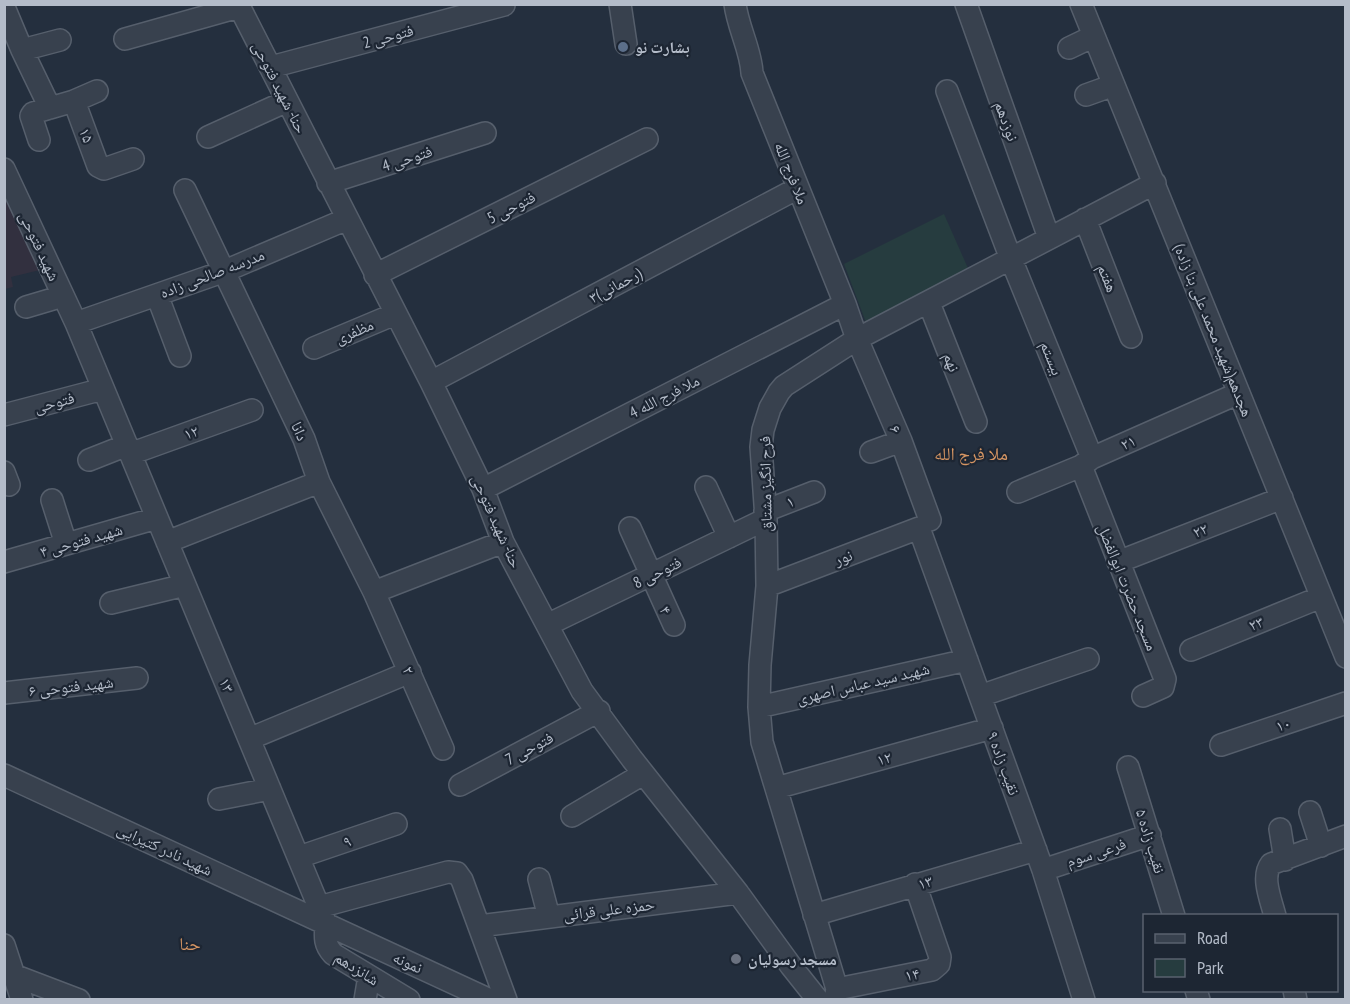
<svg xmlns="http://www.w3.org/2000/svg" width="1350" height="1004" font-family="'PT Sans Narrow','Noto Naskh Arabic',sans-serif">
<style>
.medical{fill:#32303f}
.green{fill:#263c3f}
.lines{fill:none;stroke-linecap:round;stroke-linejoin:round}
.minor-casing{stroke:#565f6c;stroke-width:24}
.minor{stroke:#38414e;stroke-width:21}
.service-dot{fill:#5c6f8a;stroke:#1d2633;stroke-width:2}
.worship-dot{fill:#6b7280;stroke:#1d2633;stroke-width:2}
.labels{text-anchor:middle;stroke-width:4.5;stroke-linejoin:round;paint-order:stroke}
.street-label{font-size:16px;fill:#b4bcc9;stroke:#1d2633}
.poi-label{font-size:16px;font-weight:bold;fill:#b4bcc9;stroke:#1d2633;text-anchor:start}
.neighbourhood-label{font-size:18px;fill:#d59563;stroke:#1d2633}
</style>
<rect width="100%" height="100%" fill="#242f3e"/>
<!-- medical -->
<path class="medical" d="M4,190L40,270L11,277L13,287L5,289Z"/>
<!-- green -->
<path class="green" d="M944,214L971,275L868,328L844,264Z"/>
<g class="lines">
<defs>
<path id="minor" d="M238,4L431,382L483,489L503,542L582,691L632,759L738,893L791,966L818,1000
M620,4L626,44
M735,4C738,28 751,50 752,73L845,304L857,339L901,441L930,520
M966,4L1049,238
M1081,4L1346,657
M4,7L22,50L50,108
M125,39L239,7
M1069,48L1094,36
M22,50L60,40
M271,67L504,5
M947,91L1011,259L1092,458
M1086,95L1114,85
M74,101L98,166L104,169L133,159
M208,137L287,101
M39,140L31,116L33,113L74,101L97,91
M4,169L76,323L326,924C325,937 324,944 333,954L409,1000
M328,183L485,133
M185,190L304,439L319,482L374,592L443,749
M1085,219L1131,337
M375,275L647,139
M157,295L180,356
M929,303L976,422
M26,307L63,296
M76,323L225,271L347,219
M314,348L395,314
M431,382L798,188
M4,415L103,389
M871,452L901,441
M130,454L252,410
M89,460L127,445
M1081,466L1165,679L1163,687L1143,696
M4,472L9,485
M706,487L729,537
M483,489L845,304
M1018,492L1081,466L1092,458L1239,393
M52,500L66,544
M765,511L814,492
M630,528L674,625
M167,542L319,482
M4,562L157,518
M1118,562L1282,498
M767,586L919,528L1043,870L1084,1000
M374,592L503,542
M111,603L185,585
M547,625L766,519
M1191,650L1321,597
M4,693L137,678
M980,696L1088,659
M759,707L967,660
M249,739L410,672
M1221,745L1346,703
M1128,767L1174,916
M4,775L490,1000
M460,785L599,711
M776,788L992,728
M219,799L270,789
M1310,812L1321,846
M572,816L643,774
M1280,829L1285,860
M299,857L396,824
M1043,870L1150,835
M539,879L549,917
M319,907L448,872L457,873L462,880L506,1000
M814,915L1036,850
M1275,916C1271,900 1261,877 1271,864L1346,836
M479,926L738,893
M4,945L22,1000
M16,976L79,1000
M837,989L932,970L939,964L940,957L915,884
M1196,990L1199,1000
M1294,990L1296,1000
M365,1000L369,976
M835,1000L837,989L762,742L759,707L760,665L767,586L766,519L761,447L763,430L770,408L779,392L784,386L857,339L1155,183"/>
</defs>
<!-- minor casing -->
<use href="#minor" class="minor-casing"/>
<!-- minor -->
<use href="#minor" class="minor"/>
</g>
<!-- markers -->
<circle class="service-dot" cx="623" cy="47" r="6"/>
<circle class="worship-dot" cx="736" cy="959" r="6"/>
<g class="labels">
<!-- street labels -->
<g class="street-label">
<text transform="translate(388 36) rotate(-15)" y="6">فتوحی 2</text>
<text transform="translate(280 87) rotate(63)" y="6">حنا- شهید فتوحی</text>
<text transform="translate(1007 121) rotate(70)" y="6">نوزدهم</text>
<text transform="translate(87 135) rotate(69)" y="6">۱۵</text>
<text transform="translate(407 158) rotate(-18)" y="6">فتوحی 4</text>
<text transform="translate(792 173) rotate(68)" y="6">ملا فرج الله</text>
<text transform="translate(511 207) rotate(-27)" y="6">فتوحی 5</text>
<text transform="translate(40 246) rotate(65)" y="6">شهید فتوحی</text>
<text transform="translate(212 273) rotate(-21)" y="6">مدرسه صالحی زاده</text>
<text transform="translate(1108 278) rotate(68)" y="6">هفتم</text>
<text transform="translate(615 285) rotate(-28)" y="6">۳(رحمانی)</text>
<text transform="translate(1214 330) rotate(68)" y="6">هجدهم(شهید محمد علی بنا زاده)</text>
<text transform="translate(354 331) rotate(-23)" y="6">مظفری</text>
<text transform="translate(1052 358) rotate(68)" y="6">بیستم</text>
<text transform="translate(952 362) rotate(69)" y="6">نهم</text>
<text transform="translate(664 396) rotate(-27)" y="6">4 ملا فرج الله</text>
<text transform="translate(54 402) rotate(-15)" y="6">فتوحی</text>
<text transform="translate(896 429) rotate(67)" y="6">۶</text>
<text transform="translate(300 431) rotate(66)" y="6">دانا</text>
<text transform="translate(191 432) rotate(-20)" y="6">۱۲</text>
<text transform="translate(1128 442) rotate(-24)" y="6">۲۱</text>
<text transform="translate(765 484) rotate(-91)" y="6">فرح انگیز مشتاق</text>
<text transform="translate(790 501) rotate(-21)" y="6">۱</text>
<text transform="translate(497 521) rotate(66)" y="6">حنا- شهید فتوحی</text>
<text transform="translate(1200 530) rotate(-21)" y="6">۲۲</text>
<text transform="translate(81 540) rotate(-16)" y="6">شهید فتوحی ۴</text>
<text transform="translate(843 557) rotate(-21)" y="6">نور</text>
<text transform="translate(657 572) rotate(-26)" y="6">فتوحی 8</text>
<text transform="translate(1128 587) rotate(68)" y="6">مسجد حضرت ابوالفضل</text>
<text transform="translate(666 610) rotate(65)" y="6">۴</text>
<text transform="translate(1256 623) rotate(-22)" y="6">۲۳</text>
<text transform="translate(409 670) rotate(66)" y="6">۲</text>
<text transform="translate(863 683) rotate(-13)" y="6">شهید سید عباس اصهری</text>
<text transform="translate(227 685) rotate(67)" y="6">۱۳</text>
<text transform="translate(71 686) rotate(-6)" y="6">شهید فتوحی ۶</text>
<text transform="translate(1283 724) rotate(-18)" y="6">۱۰</text>
<text transform="translate(529 748) rotate(-28)" y="6">فتوحی 7</text>
<text transform="translate(884 758) rotate(-15)" y="6">۱۲</text>
<text transform="translate(1004 763) rotate(70)" y="6">نقیب زاده ۹</text>
<text transform="translate(347 841) rotate(-19)" y="6">۹</text>
<text transform="translate(1151 841) rotate(73)" y="6">نقیب زاده ۵</text>
<text transform="translate(165 849) rotate(25)" y="6">شهید نادر کتیرایی</text>
<text transform="translate(1096 852) rotate(-18)" y="6">فرعی سوم</text>
<text transform="translate(925 882) rotate(-16)" y="6">۱۳</text>
<text transform="translate(609 909) rotate(-7)" y="6">حمزه علی قرائی</text>
<text transform="translate(408 962) rotate(25)" y="6">نمونه</text>
<text transform="translate(357 968) rotate(32)" y="6">شانزدهم</text>
<text transform="translate(912 974) rotate(-11)" y="6">۱۴</text>
</g>
<!-- poi labels -->
<g class="poi-label">
<text x="635" y="53">بشارت نو</text>
<text x="748" y="965">مسجد رسولیان</text>
</g>
<!-- neighbourhood labels -->
<g class="neighbourhood-label">
<text x="971" y="460">ملا فرج الله</text>
<text x="190" y="950">حنا</text>
</g>
</g>
<!-- border -->
<rect width="1350" height="1004" fill="none" stroke="#b4bcc9" stroke-width="12"/>
<!-- legend -->
<rect x="1143" y="914" width="195" height="78" fill="#1d2633" stroke="#59626f" stroke-width="1.5"/>
<rect x="1155" y="934" width="30" height="9" fill="#38414e" stroke="#59626f" stroke-width="1.5"/>
<text x="1197" y="944" font-size="18" fill="#b4bcc9">Road</text>
<rect x="1155" y="959" width="30" height="18" fill="#263c3f" stroke="#59626f" stroke-width="1.5"/>
<text x="1197" y="974" font-size="18" fill="#b4bcc9">Park</text>
</svg>
